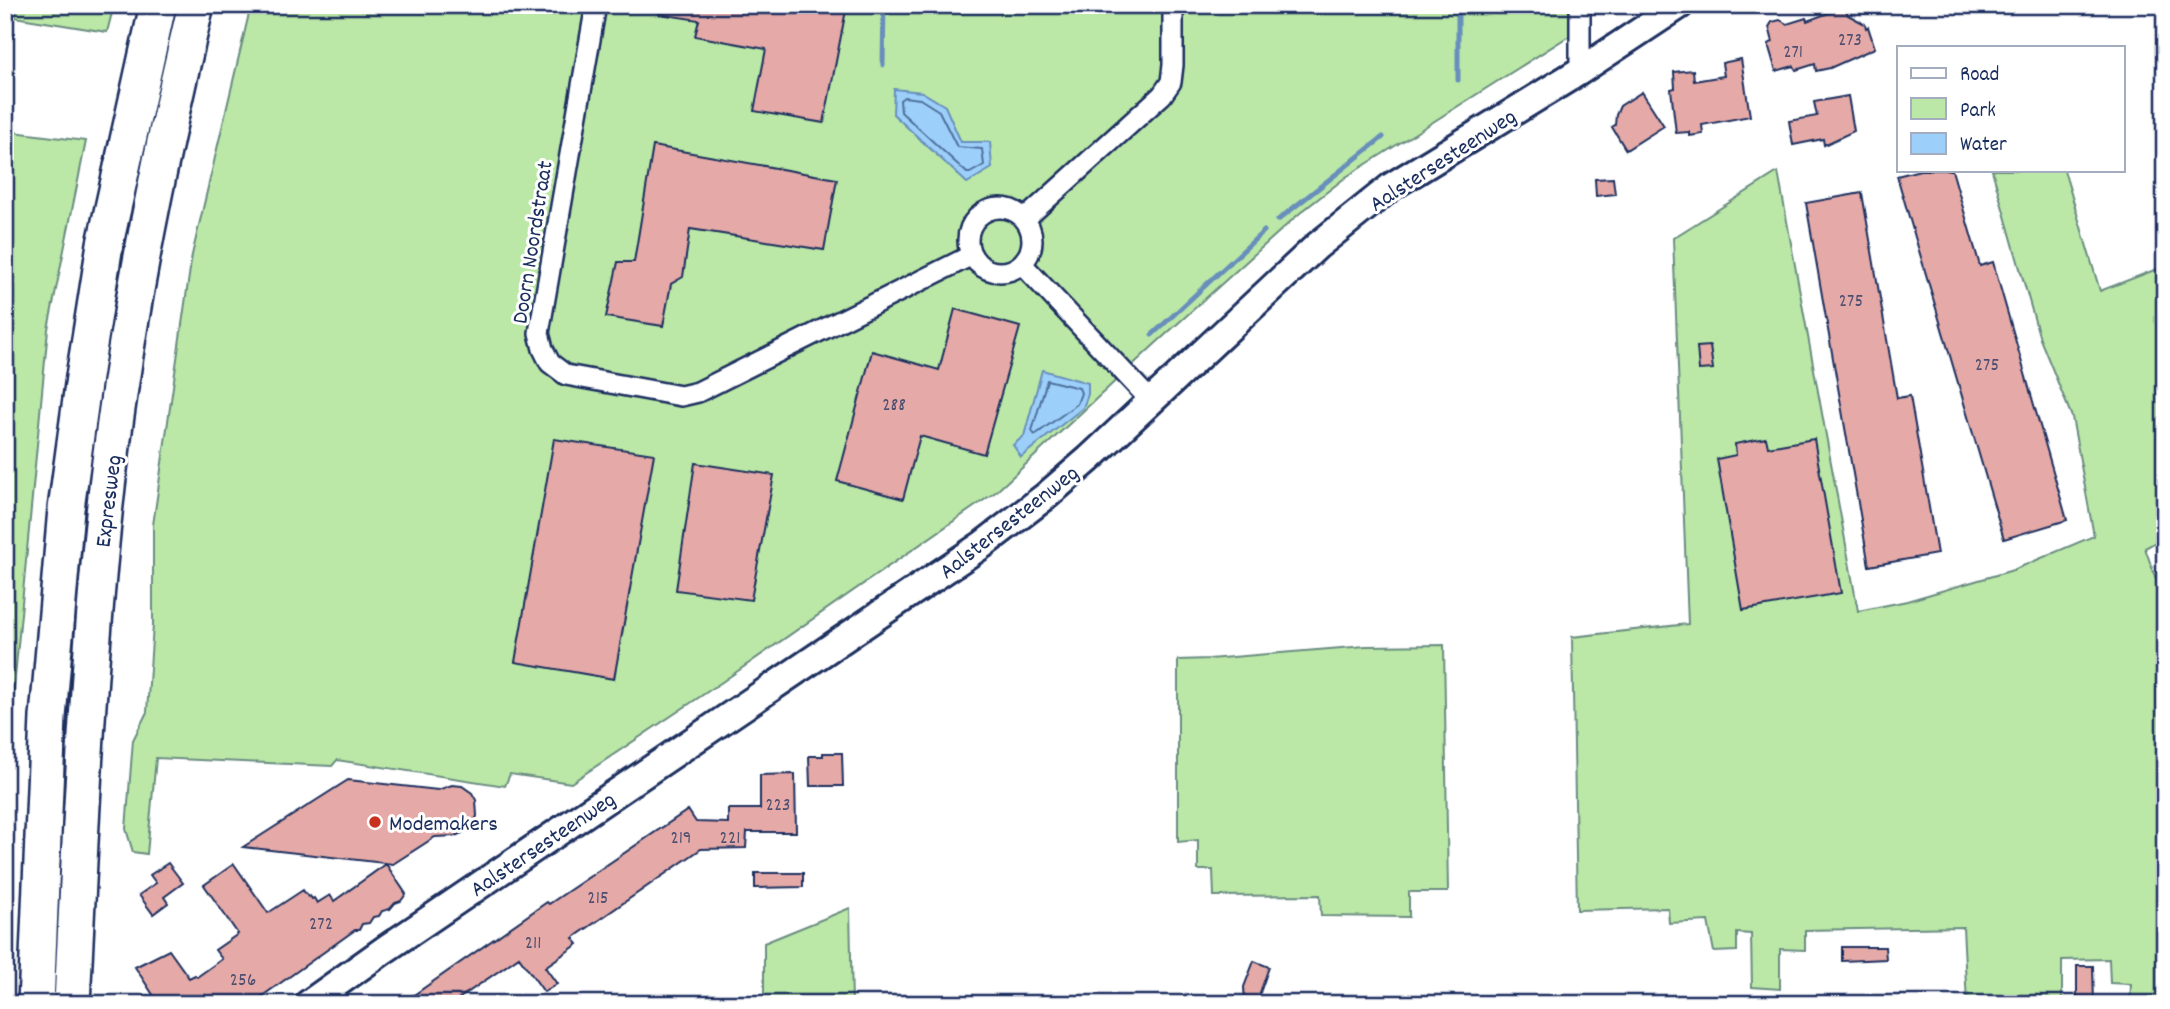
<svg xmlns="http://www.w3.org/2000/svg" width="2170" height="1009" font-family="Dekko,sans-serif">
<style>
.green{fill:#bbe8a6;stroke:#6b8c82;stroke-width:2}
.water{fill:#9ccffa;stroke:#688fbc;stroke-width:2}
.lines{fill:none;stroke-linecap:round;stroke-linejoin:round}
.shore{stroke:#4f6f9c;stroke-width:2}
.stream{stroke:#688fbc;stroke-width:5}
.building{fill:#e5aaa7;stroke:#1b2f5e;stroke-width:2}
.street-casing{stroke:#1b2f5e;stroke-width:24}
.secondary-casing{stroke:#1b2f5e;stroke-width:32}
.highway-casing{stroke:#1b2f5e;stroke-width:40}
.street{stroke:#fff;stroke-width:19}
.secondary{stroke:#fff;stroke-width:26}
.highway{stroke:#fff;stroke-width:35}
.poi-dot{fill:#c8321e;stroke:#fff;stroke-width:2.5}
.labels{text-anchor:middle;stroke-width:6;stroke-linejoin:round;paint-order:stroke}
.number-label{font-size:19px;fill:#4e4e70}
.street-label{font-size:23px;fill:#1b2f5e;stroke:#fff}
.poi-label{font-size:23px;fill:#1b2f5e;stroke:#fff;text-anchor:start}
</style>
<rect width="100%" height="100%" fill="#fff"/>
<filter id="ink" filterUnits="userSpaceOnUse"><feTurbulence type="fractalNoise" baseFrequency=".0143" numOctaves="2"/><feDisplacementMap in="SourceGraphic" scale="14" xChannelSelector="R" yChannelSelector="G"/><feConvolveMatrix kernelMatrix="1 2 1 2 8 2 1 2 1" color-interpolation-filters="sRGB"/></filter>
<g filter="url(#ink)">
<!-- green -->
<path class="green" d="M18,5H114L107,32L14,17Z
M251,5H1569V36L1346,177L1300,213L1153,346L997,491L722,682L571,783L510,774L505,786L337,760L332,766L156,758L147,854L133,852L126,829L133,740L147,712L153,625V525L192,255Z
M5,131L86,141L48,329L11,719L5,718Z
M1992,170H2064L2100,291L2165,266V537L2145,548L2165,605V1004H2130L2131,984L2110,983L2109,959L2062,960V1003L1967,1004L1963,927L1805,930V950L1780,949V989L1752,987L1751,934L1737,933V951L1714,952L1708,921L1669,923L1668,908L1577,910L1572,637L1688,624L1673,238L1778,172L1858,611L1907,601L2013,570L2094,536L2072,417L2040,339Z
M1444,645L1448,892H1409V917L1321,916L1320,895L1214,896L1213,870H1198V840L1178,842V660L1209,659L1366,646Z
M850,908L852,1004H764V943Z"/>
<!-- water -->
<path class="water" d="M894,89L922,92L945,106L961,142H990L992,168L967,183L893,114Z
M1042,370L1088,383V394L1083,408L1021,457L1013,445L1024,436Z"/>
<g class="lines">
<!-- shore -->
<path class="shore" d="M904,97L920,99L939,111L957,147L982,149L984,165L970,173H967L901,112L900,100Z
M1047,380L1079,388L1081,393L1077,404L1035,435L1032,431Z"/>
<!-- stream -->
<path class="stream" d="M1458,5V80
M883,65L884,5
M1278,220L1383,137
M1152,335L1264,231"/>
</g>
<!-- building -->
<path class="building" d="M660,5H847L824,123L754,111L766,49L695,36L699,20L659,14Z
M1845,7L1848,15L1865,24L1866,28L1868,27L1875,48L1830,68L1816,71L1815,64L1796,70L1794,66L1776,71L1768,44L1773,42L1769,27L1772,22L1780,20L1787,24L1806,18L1807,21Z
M1741,59L1750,116L1702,125L1703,134L1689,136V132L1676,133L1671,89L1675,88L1674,72L1693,70L1694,81L1724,76L1722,63Z
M1642,92L1664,126L1626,150L1612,127L1615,125L1616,115L1620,106Z
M1848,96L1854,131L1824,145L1823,139L1793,145L1789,121L1817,116L1814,102Z
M653,146L837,179L824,250L690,229L683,277L671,284L663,326L606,317L618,262H634Z
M1920,170H1952L1980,266L1993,262L2067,520L2004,539L1897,176Z
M1613,178L1615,194L1596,196L1595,179Z
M1862,193L1897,398L1910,396L1937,554L1869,566L1806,203Z
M955,309L1020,327L984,454L920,436L903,499L837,481L872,351L939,370Z
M1710,346L1713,369L1699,370L1697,347Z
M1766,438L1768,447L1814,439L1841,593L1743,610L1717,459L1736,455L1735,444Z
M554,439L654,454L614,679L515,662Z
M695,463L774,475L751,600L676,590Z
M823,753H842L843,786H810L809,756H823Z
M795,774L796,832H747L746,848L701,849L573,938L578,944L545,967L557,984L544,992L519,957L451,1004H401L547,902L549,904L688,810L696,822L728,823V809H760V775Z
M348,780L438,790L452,785L462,786L472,793L476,800L477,816L474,823L467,831L455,836L435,837L393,864L243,847Z
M168,863L183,883L164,897L168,903L153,914L139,895L156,883L150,875Z
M234,864L268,913L303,890L308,897L310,896L312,899L314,898L317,903L330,895L334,901L386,864L406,894L401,901L395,903L390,909L382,911L379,916L373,917L369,923L362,924L359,930H355L251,1004H159L135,967L169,950L189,978L195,975L197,977L222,959L215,950L238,934L204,885Z
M755,873H803V887L755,888Z
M1842,947H1885L1886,959L1842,961Z
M1254,961L1269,967L1256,1004H1245L1244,987Z
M2077,966H2093L2094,1004H2077Z"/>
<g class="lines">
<defs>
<path id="street" d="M596,5L539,333L543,349L550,363L566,375L681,396L698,392L972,255
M1580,71V5
M968 240a32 32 0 1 1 64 0a32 32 0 1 1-64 0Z
M1025,219L1162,95L1171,82L1173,65V5
M1022,264L1150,400"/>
<path id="secondary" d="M308,1004L384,950L982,545L1046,496L1089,459L1317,246L1392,186L1580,71L1680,5"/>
<path id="highway" d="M36,1004L48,717L66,509L84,377L105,244L158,5
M72,1004C80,840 87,677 104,514C122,342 156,173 196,5"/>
</defs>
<!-- street casing -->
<use href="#street" class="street-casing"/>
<!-- secondary casing -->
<use href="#secondary" class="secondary-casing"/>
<!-- highway casing -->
<use href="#highway" class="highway-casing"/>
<!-- street -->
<use href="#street" class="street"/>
<!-- secondary -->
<use href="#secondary" class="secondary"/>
<!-- highway -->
<use href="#highway" class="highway"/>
</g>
</g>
<!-- markers -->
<circle class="poi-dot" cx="375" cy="822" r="7"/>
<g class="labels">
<!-- number labels -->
<g class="number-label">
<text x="1850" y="45">273</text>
<text x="1793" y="57">271</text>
<text x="1851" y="306">275</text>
<text x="1987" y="370">275</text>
<text x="894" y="410">288</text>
<text x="778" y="810">223</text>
<text x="681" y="843">219</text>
<text x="730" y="843">221</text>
<text x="598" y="903">215</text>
<text x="321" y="929">272</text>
<text x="533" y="948">211</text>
<text x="243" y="985">256</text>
</g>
<!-- street labels -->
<g class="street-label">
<text transform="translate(1442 159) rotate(-33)" y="8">Aalstersesteenweg</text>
<text transform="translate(531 242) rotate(-81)" y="8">Doorn Noordstraat</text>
<text transform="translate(107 501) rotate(-83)" y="8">Expresweg</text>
<text transform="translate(1008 521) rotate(-38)" y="8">Aalstersesteenweg</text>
<text transform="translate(542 843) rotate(-34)" y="8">Aalstersesteenweg</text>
</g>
<!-- poi labels -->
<g class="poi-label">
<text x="389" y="830">Modemakers</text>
</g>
</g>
<!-- margin -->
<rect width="2170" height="1009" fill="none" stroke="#fff" stroke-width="28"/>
<rect x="14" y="14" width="2142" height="981" fill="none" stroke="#1b2f5e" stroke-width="2.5" filter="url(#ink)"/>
<!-- legend -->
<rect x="1897" y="46" width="228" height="126" fill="#ffffff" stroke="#a4acbf" stroke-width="2"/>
<rect x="1911" y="68" width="35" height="10" fill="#ffffff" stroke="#a4acbf" stroke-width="2"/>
<text x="1960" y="80" font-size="21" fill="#1b2f5e">Road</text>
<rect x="1911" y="98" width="35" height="21" fill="#bbe8a6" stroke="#a4acbf" stroke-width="2"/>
<text x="1960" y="116" font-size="21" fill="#1b2f5e">Park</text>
<rect x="1911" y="133" width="35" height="21" fill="#9ccffa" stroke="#a4acbf" stroke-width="2"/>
<text x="1960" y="150" font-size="21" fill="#1b2f5e">Water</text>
</svg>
